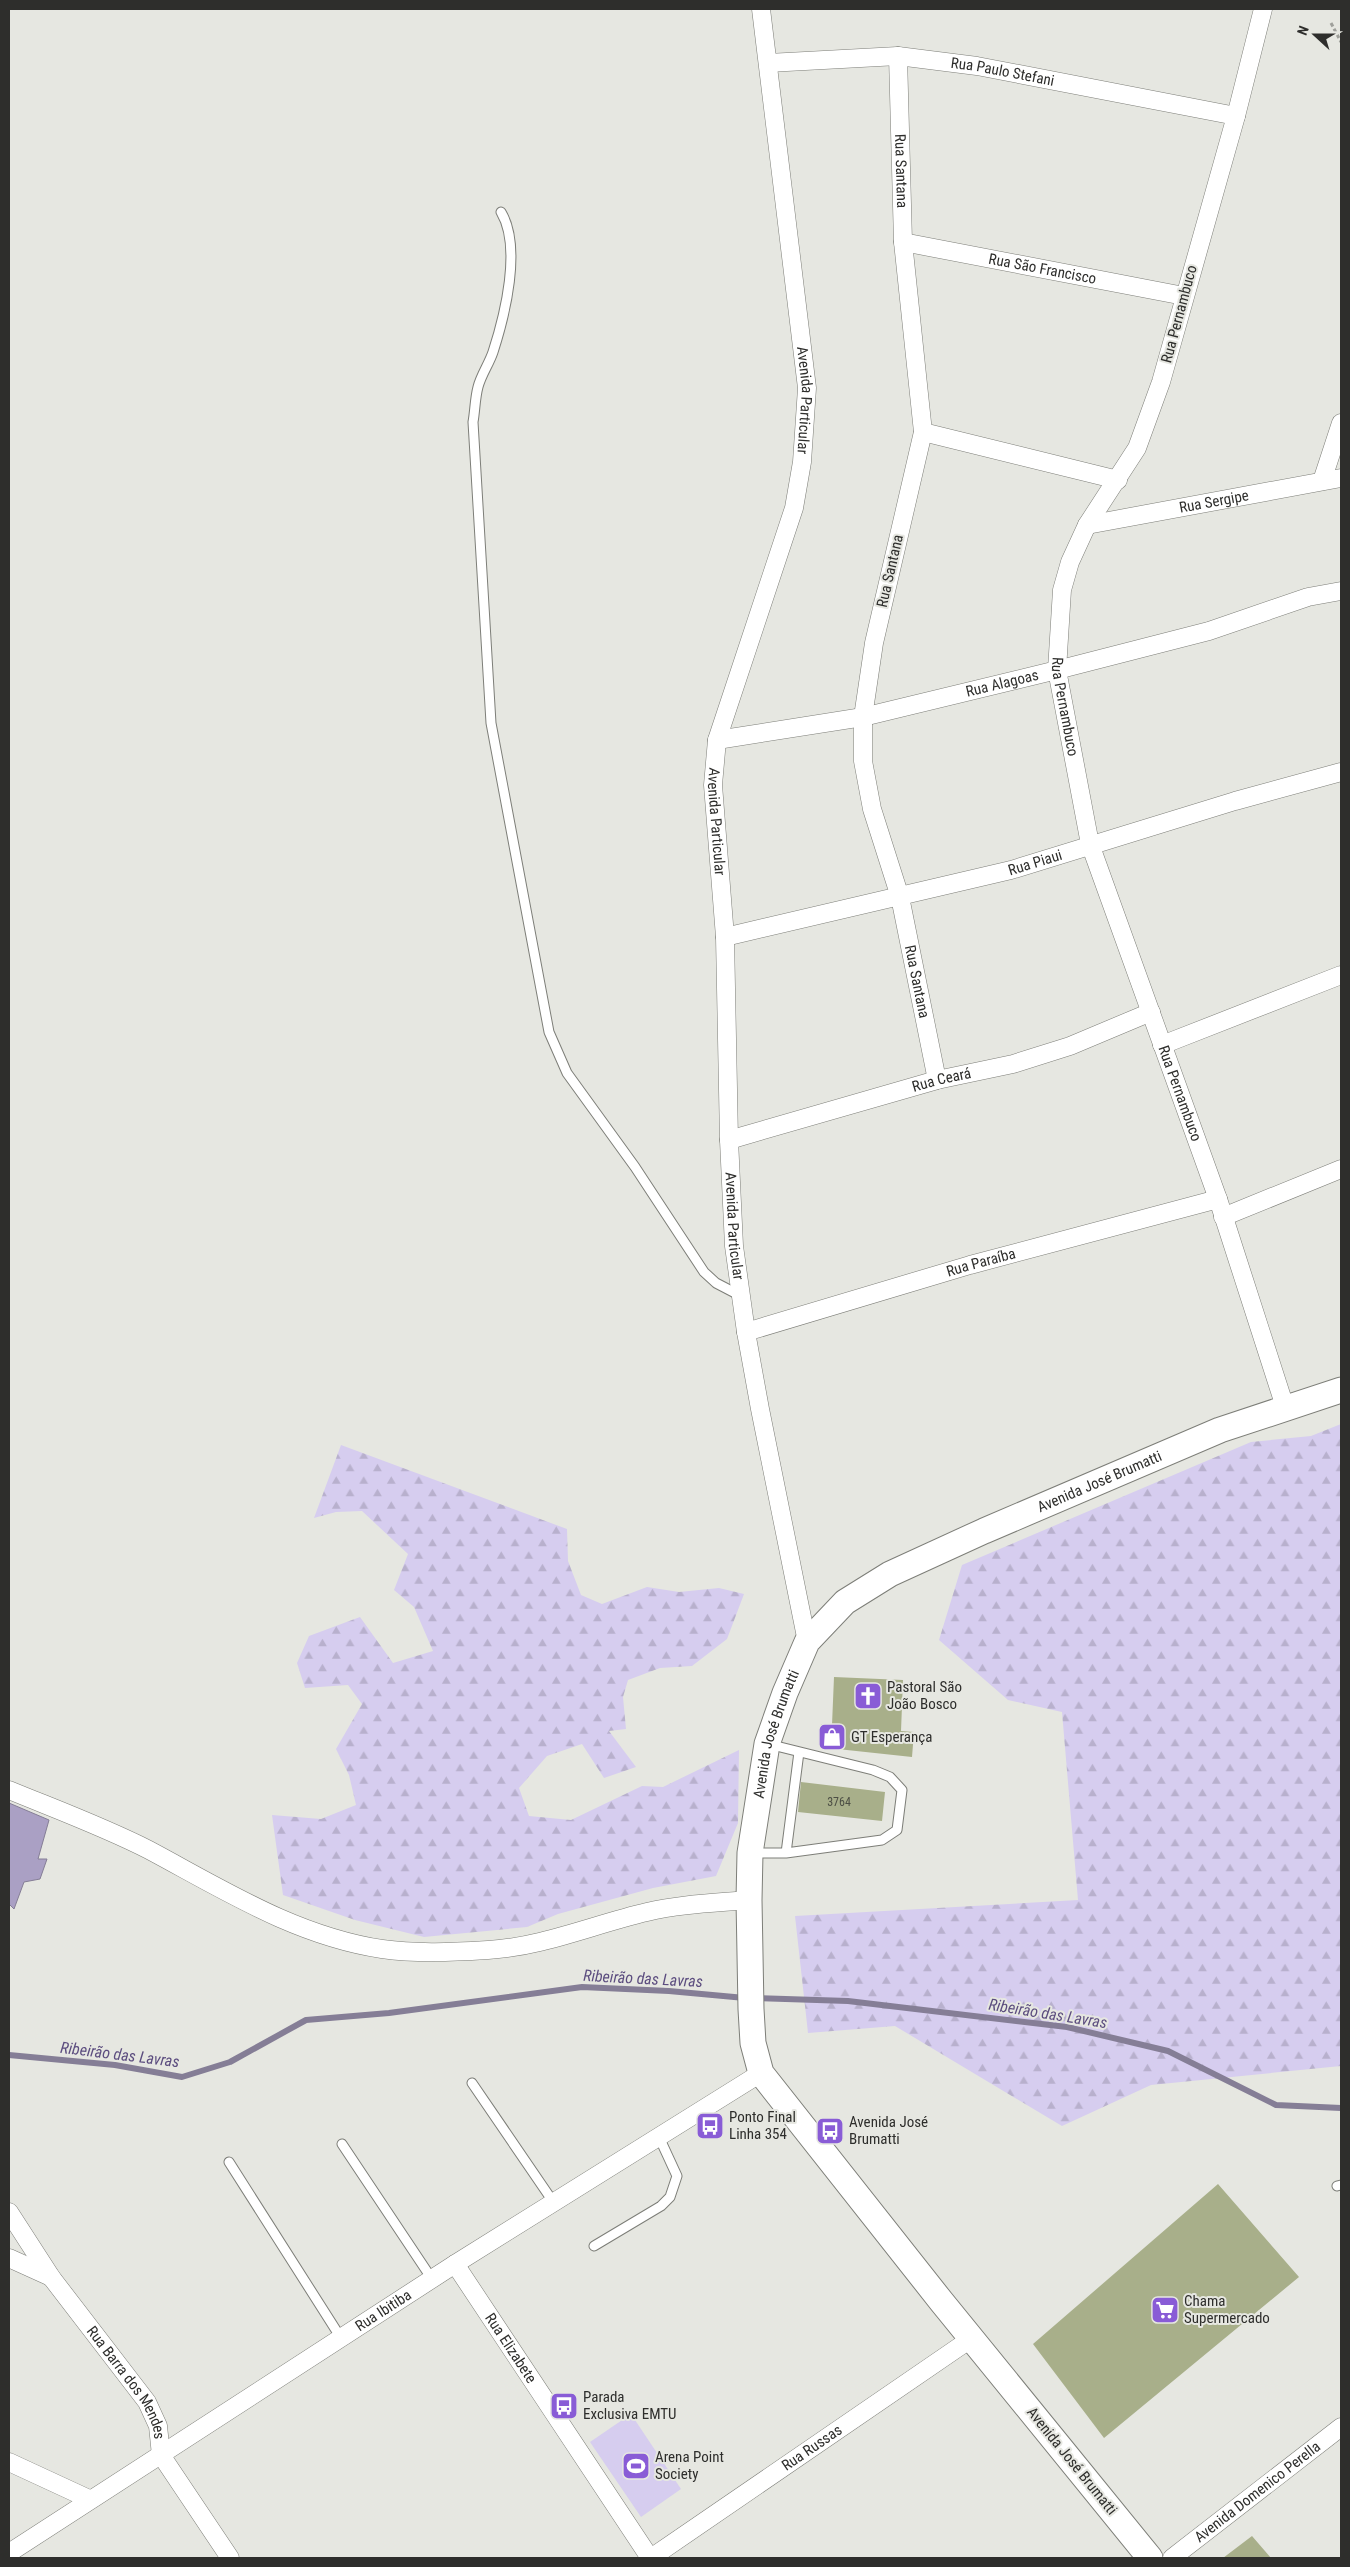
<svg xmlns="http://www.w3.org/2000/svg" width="1350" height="2567" font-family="'Roboto Condensed',sans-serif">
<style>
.forest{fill:url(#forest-firs)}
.pitch{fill:#d6cdef}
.water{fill:#aaa0c4;stroke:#857e96}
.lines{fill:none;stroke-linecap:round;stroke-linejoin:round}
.stream{stroke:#857e96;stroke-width:6}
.building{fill:#a8af8a}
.service-casing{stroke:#7d7e78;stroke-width:11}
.minor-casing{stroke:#7d7e78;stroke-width:19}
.secondary-casing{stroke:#7d7e78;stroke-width:27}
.path{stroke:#9fa09b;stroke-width:3;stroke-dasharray:4 2.5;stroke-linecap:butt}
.service{stroke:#fff;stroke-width:9}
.minor{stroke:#fff;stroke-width:18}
.secondary{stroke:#fff;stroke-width:25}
.labels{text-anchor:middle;stroke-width:4;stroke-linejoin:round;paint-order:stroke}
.number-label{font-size:12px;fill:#4c4e44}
.street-label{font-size:15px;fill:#2e2e2c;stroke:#e6e7e1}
.poi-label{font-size:15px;fill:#2e2e2c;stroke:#e6e7e1;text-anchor:start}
.water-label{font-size:16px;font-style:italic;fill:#5c4d7f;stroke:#e6e7e1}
</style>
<defs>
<pattern id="forest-firs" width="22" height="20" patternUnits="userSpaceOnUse" patternTransform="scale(1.25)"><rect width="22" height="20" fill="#d6cdef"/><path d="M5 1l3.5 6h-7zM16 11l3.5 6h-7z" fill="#b8b0cd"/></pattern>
</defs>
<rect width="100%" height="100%" fill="#e6e7e1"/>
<!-- forest -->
<path class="forest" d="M1341,1424V2066L1151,2085L1062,2126L895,2026L808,2033L795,1916L1078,1900L1062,1712L1008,1700L939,1640L962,1565L1251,1442L1311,1436Z
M341,1445L567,1529L568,1561L581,1595L602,1604L647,1587L679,1592L719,1588L744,1594L727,1639L692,1666L660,1668L628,1680L623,1697L626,1729L609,1731L636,1767L604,1778L582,1744L547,1756L519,1788L529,1816L571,1820L642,1786L663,1787L739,1750L738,1823L716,1876L653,1888L558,1914L527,1927L424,1937L355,1920L283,1895L272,1815L321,1819L356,1805L349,1775L336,1749L362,1704L348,1685L305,1688L297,1663L309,1636L360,1617L393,1663L433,1651L414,1607L394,1590L408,1554L362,1511L336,1512L314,1518Z"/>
<!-- pitch -->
<path class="pitch" d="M631,2414L681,2489L641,2517L590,2442Z"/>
<!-- water -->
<path class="water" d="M9,1803L49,1820L38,1859H47L40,1879L24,1882L14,1909L9,1904Z"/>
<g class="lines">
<!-- stream -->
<path class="stream" d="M755,1998L848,2001L1067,2027L1168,2051L1276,2105L1341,2108
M9,2055L115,2065L182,2077L230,2062L306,2020L389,2013L582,1987L669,1991L745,1998"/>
</g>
<!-- building -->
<path class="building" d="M834,1677L903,1680L901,1731L914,1732L912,1757L819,1747L821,1724L832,1725Z
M801,1782L885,1792L882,1821L798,1812Z
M1218,2184L1299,2277L1104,2438L1033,2344Z
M1252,2536L1271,2558H1223Z"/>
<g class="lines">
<defs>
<path id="service" d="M501,212C522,247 505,315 493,352C489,364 481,375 478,387C475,398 475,411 473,422L491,723L549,1032L567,1073L635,1167L704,1272L716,1283L741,1296
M751,1853H786L860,1843L882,1840L897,1830L902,1790L890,1777L873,1770L768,1744
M786,1853L799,1752
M472,2083L554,2203
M342,2144L432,2279
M229,2162L341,2338
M1337,2186L1341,2185
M594,2246L661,2206L670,2197L677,2176L659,2137"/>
<g id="minor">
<path id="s1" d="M761,9L807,388L802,462L794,508L717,740L713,785L725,937L729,1140L734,1246L746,1332L760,1409L807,1642"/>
<path id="s2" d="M1263,9L1236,116L1161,382L1137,448L1087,525L1070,562L1062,590L1057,670L1090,844L1218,1199L1285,1407"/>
<path id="s3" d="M898,56L903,242L923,432L874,643L863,717V761L872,809L900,897L937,1080"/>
<path id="s4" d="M768,63L898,56L977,66L1236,116"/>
<path id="s5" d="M903,242L1184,296"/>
<path d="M923,432L1118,480"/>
<path d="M1322,481L1341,423"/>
<path id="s6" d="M1087,525L1341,478"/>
<path id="s7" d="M717,740L863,717L1057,670L1209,631L1308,597L1341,591"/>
<path id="s8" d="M725,937L1011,870L1235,801L1341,772"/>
<path d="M1162,1045L1341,975"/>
<path id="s9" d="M729,1140L937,1080L1013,1064L1070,1046L1151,1012"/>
<path d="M1223,1217L1341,1169"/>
<path id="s10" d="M746,1332L970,1265L1218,1199"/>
<path d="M9,1790C55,1809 104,1827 149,1850C224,1890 296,1936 382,1949C417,1954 453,1952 488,1950C542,1947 595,1924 647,1912C680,1904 715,1903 749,1900"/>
<path id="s11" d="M9,2212L51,2277L147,2402L158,2426L161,2455L230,2558"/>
<path d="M9,2258L51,2277"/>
<path id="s12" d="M455,2264L650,2558"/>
<path d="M9,2462L89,2499"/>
<path id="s13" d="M9,2553L455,2264L761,2073"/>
<path id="s14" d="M651,2558L972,2338"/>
<path id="s15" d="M1172,2558L1341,2427"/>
</g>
<g id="secondary">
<path id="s16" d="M1150,2558L941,2301L761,2073L753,2043L751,2009L749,1900L750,1853L767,1744L785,1693L807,1642L845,1602L890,1574L984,1531L1220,1430L1341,1390"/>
</g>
</defs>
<!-- service casing -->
<use href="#service" class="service-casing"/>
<!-- minor casing -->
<use href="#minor" class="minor-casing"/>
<!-- secondary casing -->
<use href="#secondary" class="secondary-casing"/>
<!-- path -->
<path class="path" d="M1331,23L1341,42"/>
<!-- service -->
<use href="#service" class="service"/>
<!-- minor -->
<use href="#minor" class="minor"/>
<!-- secondary -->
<use href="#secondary" class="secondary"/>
</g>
<!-- icons -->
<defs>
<symbol id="church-square" viewBox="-11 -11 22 22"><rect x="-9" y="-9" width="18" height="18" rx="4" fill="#895cd6" stroke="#e6e7e1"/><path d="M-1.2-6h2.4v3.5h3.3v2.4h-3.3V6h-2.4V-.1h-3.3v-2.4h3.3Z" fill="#fff"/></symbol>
<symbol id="shop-square" viewBox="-11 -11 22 22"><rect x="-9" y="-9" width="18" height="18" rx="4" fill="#895cd6" stroke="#e6e7e1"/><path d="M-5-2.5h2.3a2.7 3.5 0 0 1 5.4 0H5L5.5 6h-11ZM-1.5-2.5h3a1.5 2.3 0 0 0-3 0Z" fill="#fff"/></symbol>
<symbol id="bus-square" viewBox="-11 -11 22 22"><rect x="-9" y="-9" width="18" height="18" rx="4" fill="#895cd6" stroke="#e6e7e1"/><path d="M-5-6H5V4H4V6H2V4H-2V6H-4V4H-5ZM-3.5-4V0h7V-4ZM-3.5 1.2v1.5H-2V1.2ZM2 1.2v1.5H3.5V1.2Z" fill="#fff"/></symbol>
<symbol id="supermarket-square" viewBox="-11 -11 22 22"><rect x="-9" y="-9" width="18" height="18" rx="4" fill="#895cd6" stroke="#e6e7e1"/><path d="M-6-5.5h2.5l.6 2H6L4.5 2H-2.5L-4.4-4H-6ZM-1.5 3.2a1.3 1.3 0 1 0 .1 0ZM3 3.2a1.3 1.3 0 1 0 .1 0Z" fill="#fff"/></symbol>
<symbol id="stadium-square" viewBox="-11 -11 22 22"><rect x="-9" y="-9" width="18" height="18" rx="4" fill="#895cd6" stroke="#e6e7e1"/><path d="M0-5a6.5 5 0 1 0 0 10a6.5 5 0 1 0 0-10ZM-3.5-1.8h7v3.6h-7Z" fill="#fff"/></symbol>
</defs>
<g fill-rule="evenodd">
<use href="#church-square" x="852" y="1680" width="32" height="32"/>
<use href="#shop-square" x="816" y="1721" width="32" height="32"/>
<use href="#bus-square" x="694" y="2110" width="32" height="32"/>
<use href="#bus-square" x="814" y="2115" width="32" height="32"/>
<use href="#supermarket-square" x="1149" y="2294" width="32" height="32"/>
<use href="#bus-square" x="548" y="2390" width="32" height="32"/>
<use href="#stadium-square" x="620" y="2450" width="32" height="32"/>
</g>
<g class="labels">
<!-- number labels -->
<g class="number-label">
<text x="839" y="1806">3764</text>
</g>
<!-- street labels -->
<g class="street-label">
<text dy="5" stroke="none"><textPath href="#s4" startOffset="236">Rua Paulo Stefani</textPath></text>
<text dy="5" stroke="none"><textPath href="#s3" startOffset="115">Rua Santana</textPath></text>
<text dy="5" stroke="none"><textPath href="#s5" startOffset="142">Rua São Francisco</textPath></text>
<text transform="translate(1179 314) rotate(-75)" y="5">Rua Pernambuco</text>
<text dy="5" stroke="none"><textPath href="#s1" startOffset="394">Avenida Particular</textPath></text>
<text dy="5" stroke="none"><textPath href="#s6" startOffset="129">Rua Sergipe</textPath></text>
<text transform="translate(890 571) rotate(-77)" y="5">Rua Santana</text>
<text dy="5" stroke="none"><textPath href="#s7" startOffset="291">Rua Alagoas</textPath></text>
<text dy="5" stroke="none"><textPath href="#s2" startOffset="736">Rua Pernambuco</textPath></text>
<text dy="5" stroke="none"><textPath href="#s1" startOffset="829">Avenida Particular</textPath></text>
<text dy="5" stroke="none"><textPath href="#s8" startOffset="319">Rua Piaui</textPath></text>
<text dy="5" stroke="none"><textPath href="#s3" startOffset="940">Rua Santana</textPath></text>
<text dy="5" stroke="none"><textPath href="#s9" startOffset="221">Rua Ceará</textPath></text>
<text dy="5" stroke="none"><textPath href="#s2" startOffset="1141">Rua Pernambuco</textPath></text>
<text dy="5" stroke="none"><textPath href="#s1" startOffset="1234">Avenida Particular</textPath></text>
<text dy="5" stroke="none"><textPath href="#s10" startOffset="245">Rua Paraíba</textPath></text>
<text dy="5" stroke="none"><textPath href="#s16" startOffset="1400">Avenida José Brumatti</textPath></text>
<text dy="5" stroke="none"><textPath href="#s16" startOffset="965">Avenida José Brumatti</textPath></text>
<text dy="5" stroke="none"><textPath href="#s13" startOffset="446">Rua Ibitiba</textPath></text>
<text dy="5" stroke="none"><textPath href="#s12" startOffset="101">Rua Elizabete</textPath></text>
<text dy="5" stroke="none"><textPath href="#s11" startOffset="208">Rua Barra dos Mendes</textPath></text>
<text dy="5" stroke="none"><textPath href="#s14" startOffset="195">Rua Russas</textPath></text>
<text transform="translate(1072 2461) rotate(51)" y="5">Avenida José Brumatti</text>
<text dy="5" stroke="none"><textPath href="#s15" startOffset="108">Avenida Domenico Perella</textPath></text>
</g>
<!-- poi labels -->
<g class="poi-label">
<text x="887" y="1692">Pastoral São<tspan x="887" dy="17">João Bosco</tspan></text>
<text x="851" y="1742">GT Esperança</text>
<text x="729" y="2122">Ponto Final<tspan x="729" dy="17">Linha 354</tspan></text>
<text x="849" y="2127">Avenida José<tspan x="849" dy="17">Brumatti</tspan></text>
<text x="1184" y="2306">Chama<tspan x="1184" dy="17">Supermercado</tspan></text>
<text x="583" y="2402">Parada<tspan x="583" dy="17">Exclusiva EMTU</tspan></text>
<text x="655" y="2462">Arena Point<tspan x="655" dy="17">Society</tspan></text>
</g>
<!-- water labels -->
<g class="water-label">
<text transform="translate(643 1978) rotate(3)" y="6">Ribeirão das Lavras</text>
<text transform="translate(1048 2013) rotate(9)" y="6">Ribeirão das Lavras</text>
<text transform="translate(120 2054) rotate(7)" y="6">Ribeirão das Lavras</text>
</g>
</g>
<!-- border -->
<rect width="1350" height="2567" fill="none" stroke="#2e2e2c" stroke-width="20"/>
<!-- north arrow -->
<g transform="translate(1315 35) rotate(291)" stroke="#e6e7e1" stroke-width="4" paint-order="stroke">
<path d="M0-4L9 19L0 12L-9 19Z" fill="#2e2e2c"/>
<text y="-8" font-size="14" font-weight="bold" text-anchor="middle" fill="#2e2e2c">N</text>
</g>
</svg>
